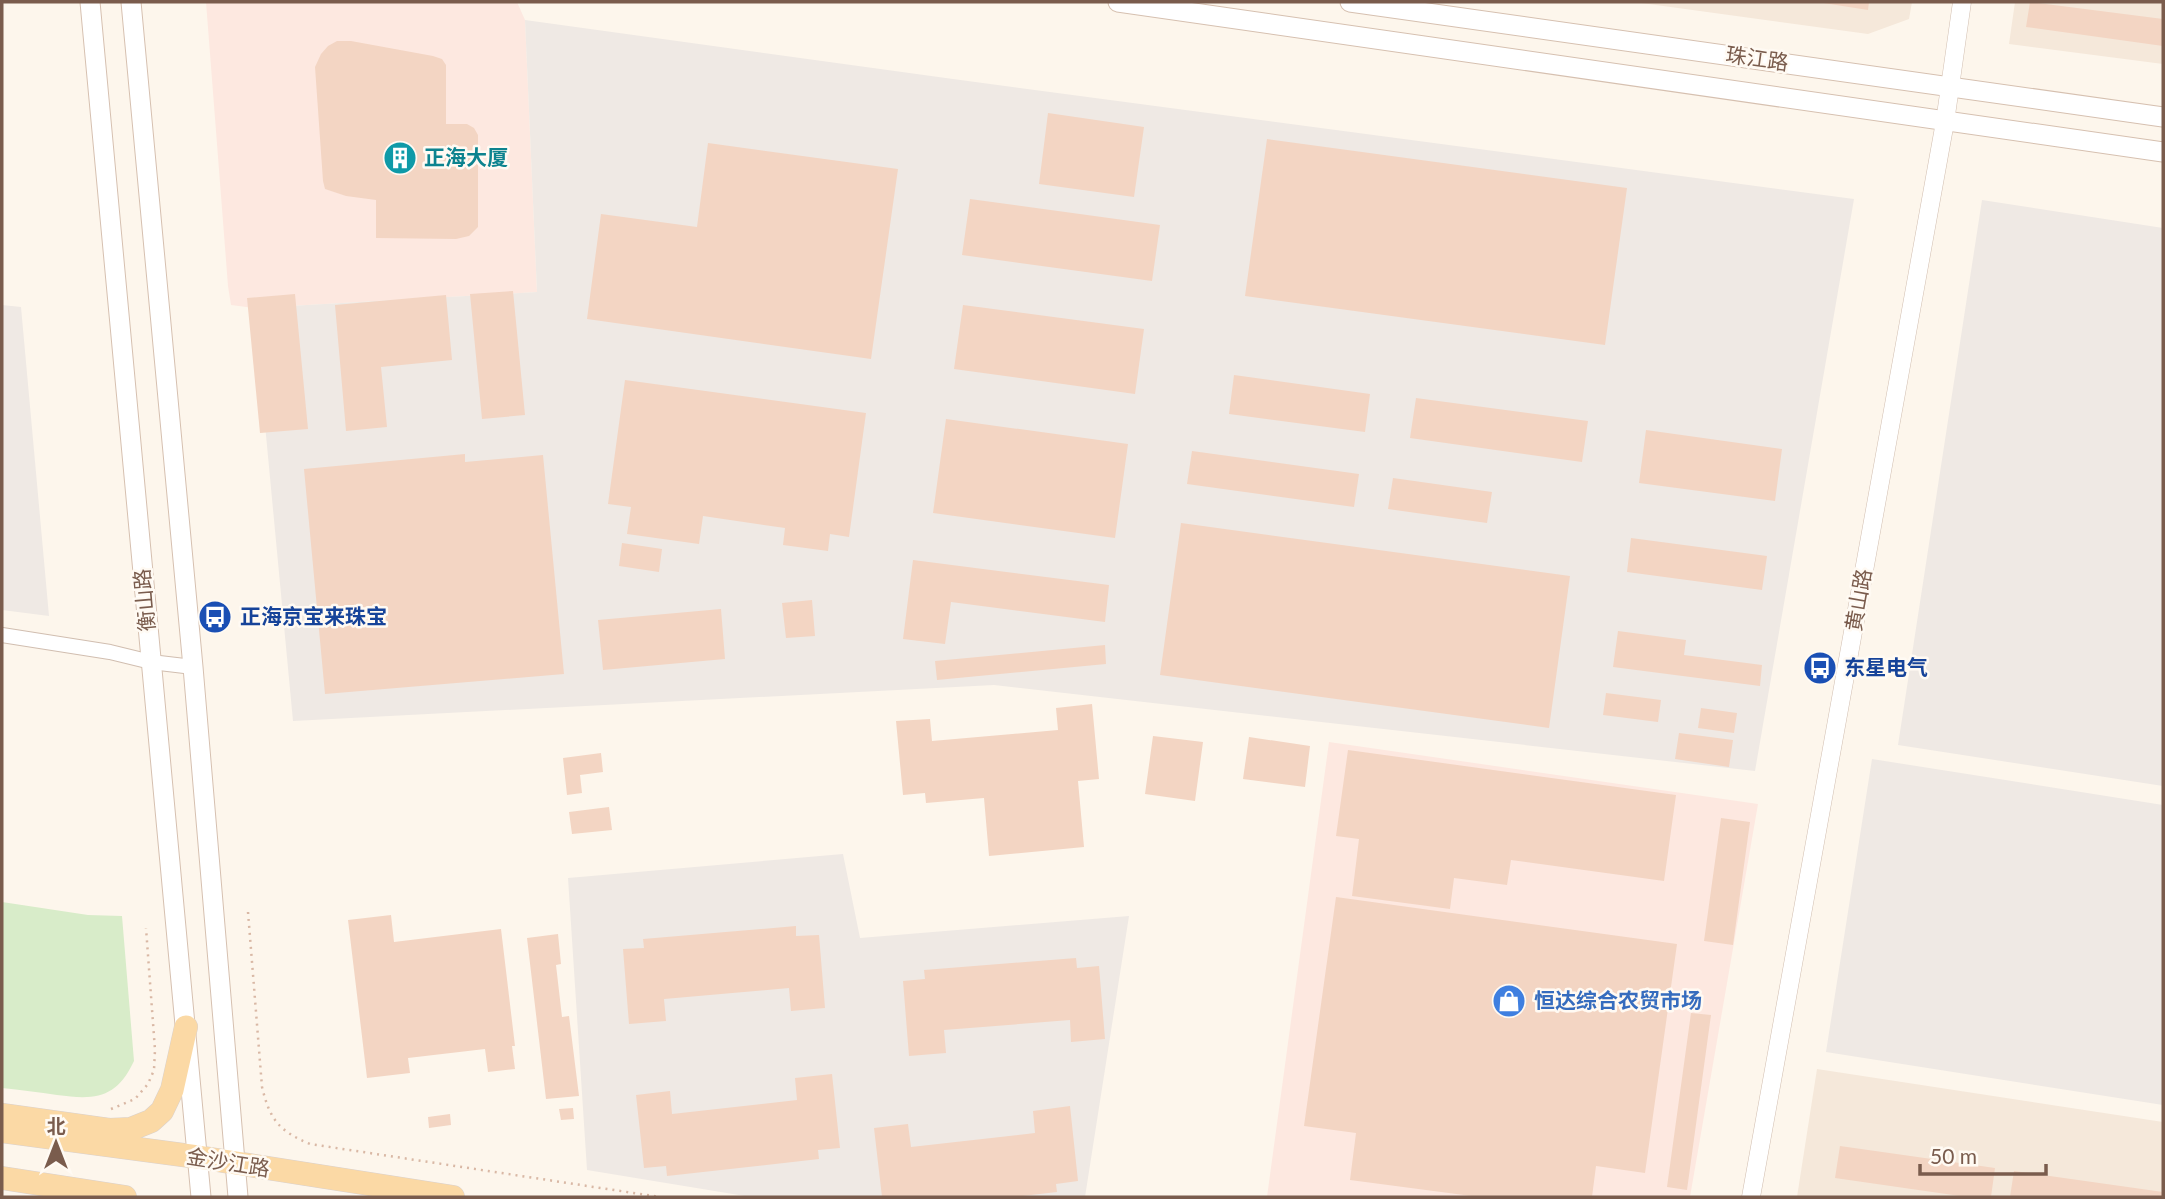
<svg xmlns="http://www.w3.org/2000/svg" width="2165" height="1199" font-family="Lato,'Noto Sans SC',sans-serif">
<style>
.residential{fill:#f5e8da}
.commercial{fill:#fde8e0}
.industrial{fill:#efe9e4}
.green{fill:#d8ecc9}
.building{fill:#f3d5c3}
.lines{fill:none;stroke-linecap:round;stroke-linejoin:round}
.minor-casing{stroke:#d1beb0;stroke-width:16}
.tertiary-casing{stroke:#d1beb0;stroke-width:19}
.secondary-casing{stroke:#d6c0b0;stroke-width:21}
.primary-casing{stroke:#dad1cd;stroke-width:24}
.path{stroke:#d9b8a5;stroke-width:2.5;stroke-dasharray:2 5;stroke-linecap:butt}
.minor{stroke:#fff;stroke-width:14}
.tertiary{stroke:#fff;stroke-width:18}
.secondary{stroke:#fff;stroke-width:19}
.primary{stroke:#fbd9a5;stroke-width:23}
.labels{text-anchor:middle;stroke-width:5;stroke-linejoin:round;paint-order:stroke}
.street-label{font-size:21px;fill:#7a5c4d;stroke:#fffaf3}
.culture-label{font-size:21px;font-weight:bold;fill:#0d838f;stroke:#fffaf3;text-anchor:start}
.transit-label{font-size:21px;font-weight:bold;fill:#164399;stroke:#fffaf3;text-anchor:start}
.shop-label{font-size:21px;font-weight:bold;fill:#366cbe;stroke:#fffaf3;text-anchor:start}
</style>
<rect width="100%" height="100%" fill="#fdf6ec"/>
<!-- residential -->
<path class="residential" d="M1634,2H1912L1909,19L1868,34Z
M2015,2H2163V64L2009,44Z
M1817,1069L2163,1122V1197H1797Z"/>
<!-- commercial -->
<path class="commercial" d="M206,2H517L525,20L537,292L254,308L231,305L228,286Z
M1329,742L1758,804L1690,1197H1267Z"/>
<!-- industrial -->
<path class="industrial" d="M525,20L953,79L1854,199L1755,771L994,685L293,721L254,308L537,292Z
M1982,200L2163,228V786L1898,745Z
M2,305L21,307L49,616L2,610Z
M1872,759L2163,805V1105L1826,1052Z
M843,854L860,938L1129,916L1085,1197H751L587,1170L568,878Z"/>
<!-- green -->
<path class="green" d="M2,902L88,915L122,916L134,1061C116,1099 95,1100 57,1095C39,1092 20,1090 2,1088Z"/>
<!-- building -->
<path class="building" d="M1817,2H1869L1868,10Z
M2030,2L2163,19V46L2026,27Z
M337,41H351L433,56L442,59L446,65V124H467L474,128L478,135V227L469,236L456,239L376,238V200L346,196L325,189L323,181L315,67L321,54L328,46Z
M1048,113L1144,127L1134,197L1039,184Z
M1267,139L1627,188L1605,345L1245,296Z
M708,143L898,169L871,359L587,319L601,214L697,227Z
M970,199L1160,225L1152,281L962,255Z
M513,291L525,415L482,419L470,294Z
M295,294L308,429L260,433L247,298Z
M446,295L452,360L381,367L387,427L346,431L335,305Z
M963,305L1144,329L1135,394L954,369Z
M1234,375L1370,394L1365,432L1229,414Z
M625,380L866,413L849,537L830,534L828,551L783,545L785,528L703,516L699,544L627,534L631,507L608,504Z
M1416,398L1588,421L1582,462L1410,438Z
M946,419L1128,444L1115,538L933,513Z
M1646,430L1782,449L1775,501L1639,483Z
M1192,451L1359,474L1354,507L1187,484Z
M465,454V462L543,455L564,674L325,694L304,469Z
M1393,478L1492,492L1487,523L1388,509Z
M1181,523L1570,576L1549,728L1160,675Z
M1631,538L1767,556L1762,590L1627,572Z
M622,543L662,549L659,572L619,566Z
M913,560L1109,585L1105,622L951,602L945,644L903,639Z
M812,600L815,636L786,638L782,603Z
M721,609L725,659L603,670L598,620Z
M1618,631L1686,640L1684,655L1762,665L1760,686L1613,667Z
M1105,645L1106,664L937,680L935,661Z
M1606,693L1661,700L1658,722L1603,715Z
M1092,704L1099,779L1078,781L1084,847L989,856L984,798L926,803L925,793L903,795L896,721L930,719L932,741L1058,730L1056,708Z
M1701,708L1737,713L1734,733L1698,728Z
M1679,733L1733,740L1729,767L1675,759Z
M1153,736L1203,742L1195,801L1145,794Z
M1249,737L1310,746L1305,787L1243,779Z
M1348,750L1676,795L1664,881L1511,860L1507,885L1454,878L1450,909L1352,896L1359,839L1336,836Z
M601,753L603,772L580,775L582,793L567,795L563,758Z
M609,807L612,830L572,834L569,812Z
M1721,818L1750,822L1733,945L1704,941Z
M1336,897L1677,944L1645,1173L1596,1166L1592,1197H1479L1350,1180L1356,1133L1304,1126Z
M391,915L394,942L501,929L515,1046H512L515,1069L488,1072L485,1049L408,1058L410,1073L367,1078L348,920Z
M796,926V936L819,935L825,1008L791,1011L789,988L664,999L666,1021L629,1024L623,949L644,948L643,939Z
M558,934L561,964L556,965L562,1017L569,1016L579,1096L546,1099L527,938Z
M1076,958L1077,968L1099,966L1105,1039L1071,1042L1070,1020L944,1030L946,1053L909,1056L903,981L925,979L924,970Z
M1691,1013L1711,1015L1687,1190L1667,1187Z
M832,1074L840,1148L818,1150L819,1159L667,1176L666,1166L644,1168L636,1095L670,1091L672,1114L797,1100L795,1078Z
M1070,1106L1078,1181L1056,1184L1057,1192L1014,1197H882L874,1128L908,1124L911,1147L1035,1133L1033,1111Z
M573,1108L574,1119L561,1120L559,1109Z
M450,1114L451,1125L429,1128L428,1117Z
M1840,1146L1995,1168L1991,1197H1967L1835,1178Z
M2014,1171L2163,1192V1197H2010Z"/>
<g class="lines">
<defs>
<path id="minor" d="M2,635L110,652L151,662L193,667"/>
<path id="tertiary" d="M1751,1197L1945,122L1962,2"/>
<path id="secondary" d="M90,2L201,1197
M131,2L193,667L238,1197
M1118,2L2163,152
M1350,2L2163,117"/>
<path id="primary" d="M2,1115L109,1130L131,1129L151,1121L162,1111L172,1090L186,1027
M2,1131L198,1157L453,1197
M2,1178L125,1197"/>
</defs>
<!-- minor casing -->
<use href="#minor" class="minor-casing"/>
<!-- tertiary casing -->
<use href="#tertiary" class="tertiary-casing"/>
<!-- secondary casing -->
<use href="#secondary" class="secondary-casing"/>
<!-- primary casing -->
<use href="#primary" class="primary-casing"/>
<!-- path -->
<path class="path" d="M248,912L262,1087C270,1120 279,1131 310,1144L660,1197
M111,1109L135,1099L148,1084L154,1070L155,1050L146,928"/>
<!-- minor -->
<use href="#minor" class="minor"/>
<!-- tertiary -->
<use href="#tertiary" class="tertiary"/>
<!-- secondary -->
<use href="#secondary" class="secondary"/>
<!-- primary -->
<use href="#primary" class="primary"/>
</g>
<!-- icons -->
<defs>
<symbol id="building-disc" viewBox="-11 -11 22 22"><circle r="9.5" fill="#0f9aa8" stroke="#fffaf3"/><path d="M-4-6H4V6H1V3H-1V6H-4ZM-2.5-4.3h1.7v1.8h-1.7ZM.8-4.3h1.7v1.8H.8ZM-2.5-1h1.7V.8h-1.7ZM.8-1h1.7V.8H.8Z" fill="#fff"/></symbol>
<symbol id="bus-disc" viewBox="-11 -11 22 22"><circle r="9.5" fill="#1a4fb4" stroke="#fffaf3"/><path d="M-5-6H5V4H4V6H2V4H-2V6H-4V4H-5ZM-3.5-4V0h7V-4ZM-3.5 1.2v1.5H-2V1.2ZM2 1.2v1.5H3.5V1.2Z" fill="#fff"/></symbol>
<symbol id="shop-disc" viewBox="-11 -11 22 22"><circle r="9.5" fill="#3f7fe0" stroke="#fffaf3"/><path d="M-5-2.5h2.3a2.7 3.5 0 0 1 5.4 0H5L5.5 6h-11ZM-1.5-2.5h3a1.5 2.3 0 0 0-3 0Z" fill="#fff"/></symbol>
</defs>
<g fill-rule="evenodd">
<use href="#building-disc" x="381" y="139" width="38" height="38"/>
<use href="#bus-disc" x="196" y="598" width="38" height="38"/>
<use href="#bus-disc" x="1801" y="649" width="38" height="38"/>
<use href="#shop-disc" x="1490" y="982" width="38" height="38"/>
</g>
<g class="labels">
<!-- street labels -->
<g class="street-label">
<text transform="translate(1757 59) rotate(8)" y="7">珠江路</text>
<text transform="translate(145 600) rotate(-95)" y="7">衡山路</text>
<text transform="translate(1859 600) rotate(-80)" y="7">黄山路</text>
<text transform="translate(228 1163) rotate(9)" y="7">金沙江路</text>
</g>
<!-- culture labels -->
<g class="culture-label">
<text x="424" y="165">正海大厦</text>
</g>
<!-- transit labels -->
<g class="transit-label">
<text x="240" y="624">正海京宝来珠宝</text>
<text x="1844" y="675">东星电气</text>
</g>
<!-- shop labels -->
<g class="shop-label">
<text x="1534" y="1008">恒达综合农贸市场</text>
</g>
</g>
<!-- border -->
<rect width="2165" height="1199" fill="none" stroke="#7a5c4d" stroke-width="7"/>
<!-- north arrow -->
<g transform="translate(56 1143)" stroke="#fffaf3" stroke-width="5" paint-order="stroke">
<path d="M0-5L12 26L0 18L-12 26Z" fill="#7a5c4d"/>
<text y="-10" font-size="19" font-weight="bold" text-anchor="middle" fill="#7a5c4d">北</text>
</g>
<!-- scale -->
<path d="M1920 1164v10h126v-10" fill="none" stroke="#7a5c4d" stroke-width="3.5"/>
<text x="1930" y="1164" font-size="21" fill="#7a5c4d" stroke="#fffaf3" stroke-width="5" paint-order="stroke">50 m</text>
</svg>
